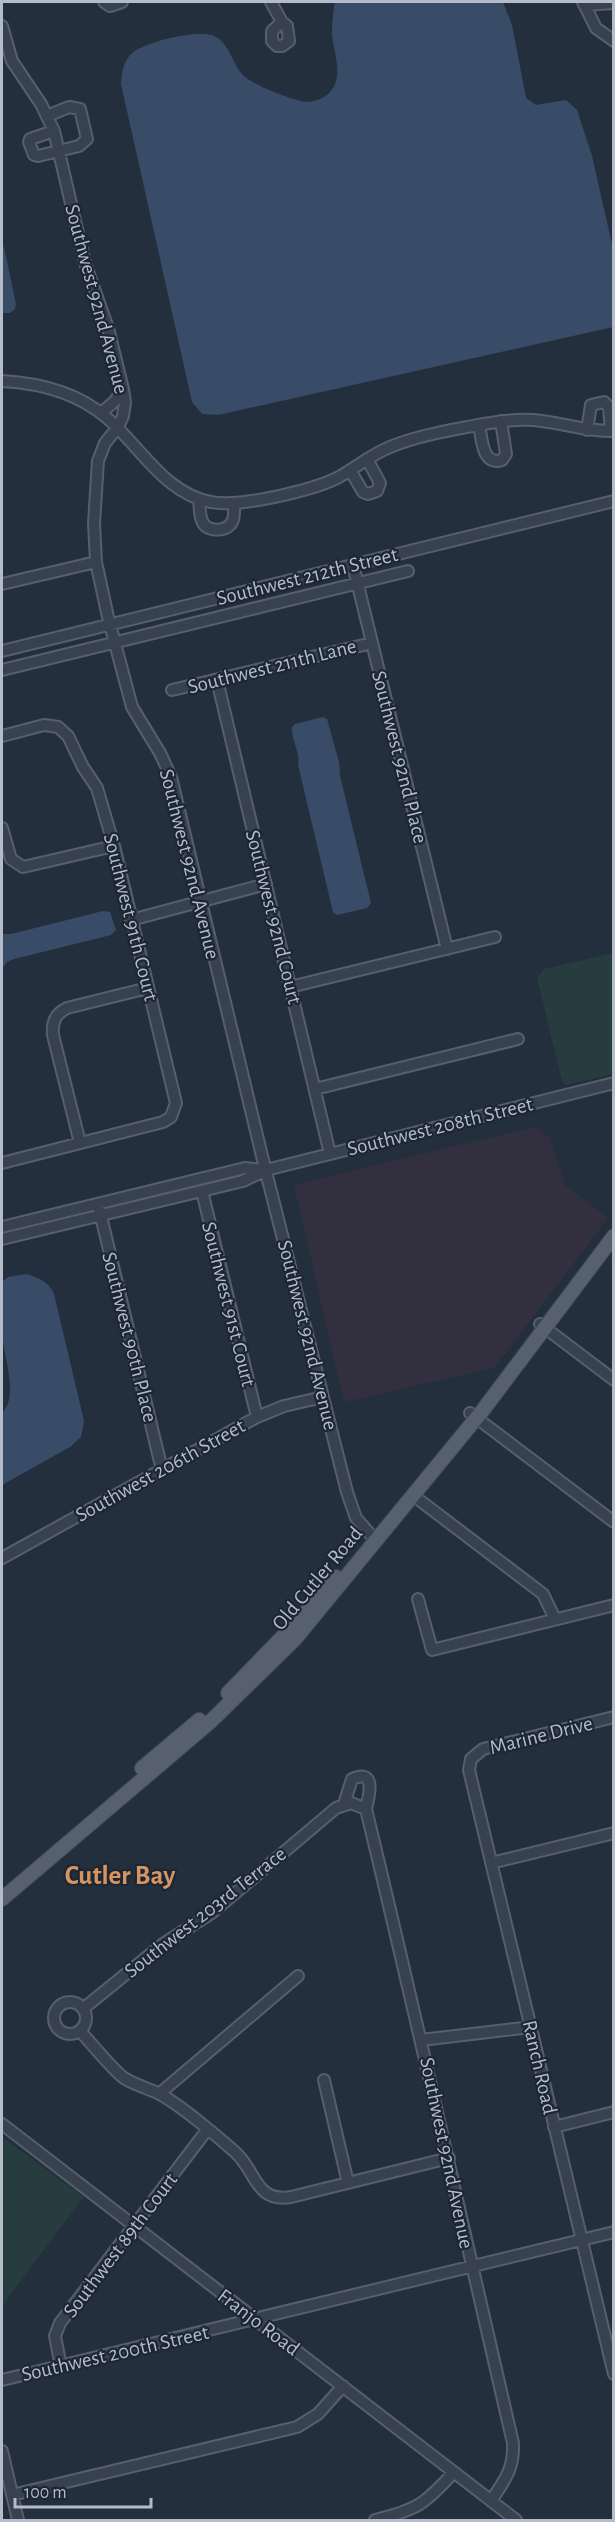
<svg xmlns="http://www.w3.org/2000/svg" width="615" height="2522" font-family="'Alegreya Sans',sans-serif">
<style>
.medical{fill:#32303f}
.green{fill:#263c3f}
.water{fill:#394c67}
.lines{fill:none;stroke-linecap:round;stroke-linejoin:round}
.minor-casing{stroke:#565f6c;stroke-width:14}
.major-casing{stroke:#414a57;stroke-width:16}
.minor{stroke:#38414e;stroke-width:10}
.major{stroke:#56606e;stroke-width:14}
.labels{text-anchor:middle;stroke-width:4.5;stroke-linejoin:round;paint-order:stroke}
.street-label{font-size:21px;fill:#b4bcc9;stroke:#1d2633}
.district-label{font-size:27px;font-weight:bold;fill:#d59563;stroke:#1d2633}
</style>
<rect width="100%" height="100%" fill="#242f3e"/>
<!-- medical -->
<path class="medical" d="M534,1127L549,1137L565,1185L608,1218L494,1368L344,1402L294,1185Z"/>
<!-- green -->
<path class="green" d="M613,953V1074L566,1085L562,1081L537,978L544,969Z
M2,2137L84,2197L2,2306Z"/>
<!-- water -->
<path class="water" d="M335,2H503L512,25L526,98L536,105L566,100L577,110L592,156L613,249V327L218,415L202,414L192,402L121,84C122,73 123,62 131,54C144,42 197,29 214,36C230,43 232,65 244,76C253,85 293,101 307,102C315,102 325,98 331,91C344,75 333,51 332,33C332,23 333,12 335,2Z
M2,238L16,304L15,309L10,313H2Z
M323,717L327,719L339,762L340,776L371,903L367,908L337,915L333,912L298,765C301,753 291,741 292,727L295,724Z
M103,911L110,912L116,930L111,935L14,959L7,962L2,969V934H11Z
M27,1274C39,1278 49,1282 54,1294L84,1421L81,1437L70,1447L2,1485V1413C19,1397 4,1356 2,1335C0,1318 1,1299 2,1282L8,1277Z"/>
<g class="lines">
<defs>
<path id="minor" d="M104,2L110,6L122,2
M271,2L282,22
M583,2L596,28L614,41
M584,5L614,3
M282,22L287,26L289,41L282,46H277L272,41V31Z
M2,26L12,61L41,104L54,131L85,263L108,328L123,389L125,402L123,416L118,427L105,443L98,461L94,523L96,562L108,617L132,707L160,753L171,777L262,1156L347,1492L356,1518L376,1541
M47,116L69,107L80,109L87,139L79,146L38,156L34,155L29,142L30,139L54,131
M2,381C39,383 78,393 107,418C140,446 165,494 211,502C239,508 314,490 339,477C357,467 372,454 390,447C419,435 453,430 483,424C502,421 522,418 542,421C566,424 588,432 614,431
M101,413L115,401L123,389
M479,425C482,439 482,466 502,460L506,454L501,421
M587,430L591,405L604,402L609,407L611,431
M350,470L363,492L368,494L377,491L380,483L367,459
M199,499C200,507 199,516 203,523C208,532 227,532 232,522C235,517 234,509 234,503
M353,565L447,949
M2,584L96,562
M2,651L614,501
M2,670L408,571
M217,680L330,1154
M172,690L372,643
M2,736L44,725L58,727L68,736L83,767L97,788L114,846L176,1103L171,1117L163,1122L2,1163
M2,828L11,859L23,867L114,846
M131,920L266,884
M290,987L495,937
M315,1089L518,1039
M80,1143L53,1035C52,1022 55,1014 67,1008L148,988
M202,1191L257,1417
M98,1204L162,1470
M2,1227L245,1168L263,1170
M2,1239L243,1181L266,1170L614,1083
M540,1324L614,1380
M470,1413L614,1522
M414,1496L543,1594L555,1619
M2,1558L257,1417L284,1406L323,1397
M418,1599L432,1650L614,1605
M614,1717L483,1749L471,1759L469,1770L614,2374
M344,1804L352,1779C377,1768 369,1796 366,1809
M491,1863L614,1833
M54 2018a16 16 0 1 1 32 0a16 16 0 1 1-32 0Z
M84,2008L163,1944L213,1912L336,1808L351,1803L366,1809C417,2020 464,2232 513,2443C514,2470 505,2479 491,2501
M80,2031C91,2043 113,2070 124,2078C135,2085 147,2088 158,2093C179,2104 216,2135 235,2152C256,2170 255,2203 291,2197L449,2158
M421,2040L531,2027
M324,2080L348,2183
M159,2094L298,1976
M2,2124L516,2520
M554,2127L614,2112
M61,2367L55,2336L60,2323L207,2130
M2,2380L614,2232
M2,2451L18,2520
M12,2495L297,2427L318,2414L343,2386
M375,2520C417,2510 425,2504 454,2472"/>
<path id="major" d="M228,1693L299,1620L336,1577
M142,1768L199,1720
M2,1899L210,1722L295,1639L483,1410L614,1236"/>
</defs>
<!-- minor casing -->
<use href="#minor" class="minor-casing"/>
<!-- major casing -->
<use href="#major" class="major-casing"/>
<!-- minor -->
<use href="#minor" class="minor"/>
<!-- major -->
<use href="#major" class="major"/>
</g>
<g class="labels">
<!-- street labels -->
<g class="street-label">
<text transform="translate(97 299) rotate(75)" y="7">Southwest 92nd Avenue</text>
<text transform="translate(307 576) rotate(-14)" y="7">Southwest 212th Street</text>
<text transform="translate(272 666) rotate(-14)" y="7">Southwest 211th Lane</text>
<text transform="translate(400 757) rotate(76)" y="7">Southwest 92nd Place</text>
<text transform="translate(190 864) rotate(76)" y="7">Southwest 92nd Avenue</text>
<text transform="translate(131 917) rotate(76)" y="7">Southwest 91th Court</text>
<text transform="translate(274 917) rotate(76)" y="7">Southwest 92nd Court</text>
<text transform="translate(440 1126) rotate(-14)" y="7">Southwest 208th Street</text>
<text transform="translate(229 1304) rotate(76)" y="7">Southwest 91st Court</text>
<text transform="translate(308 1335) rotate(76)" y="7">Southwest 92nd Avenue</text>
<text transform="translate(130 1337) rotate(76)" y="7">Southwest 90th Place</text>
<text transform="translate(160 1470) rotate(-29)" y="7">Southwest 206th Street</text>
<text transform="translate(317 1578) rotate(-50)" y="7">Old Cutler Road</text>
<text transform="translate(541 1735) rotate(-14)" y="7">Marine Drive</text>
<text transform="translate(205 1912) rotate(-38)" y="7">Southwest 203rd Terrace</text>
<text transform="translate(540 2067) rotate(77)" y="7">Ranch Road</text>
<text transform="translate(447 2153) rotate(78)" y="7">Southwest 92nd Avenue</text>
<text transform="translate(120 2245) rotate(-53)" y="7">Southwest 89th Court</text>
<text transform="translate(259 2322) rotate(37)" y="7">Franjo Road</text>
<text transform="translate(115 2353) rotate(-13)" y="7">Southwest 200th Street</text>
</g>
<!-- district labels -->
<g class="district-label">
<text x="120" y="1884">Cutler Bay</text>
</g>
</g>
<!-- border -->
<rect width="615" height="2522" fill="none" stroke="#b4bcc9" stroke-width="6"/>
<!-- scale -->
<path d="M15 2498v9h136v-9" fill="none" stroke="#b4bcc9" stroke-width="3"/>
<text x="24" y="2498" font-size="18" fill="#b4bcc9" stroke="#1d2633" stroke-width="4.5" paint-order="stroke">100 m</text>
</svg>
